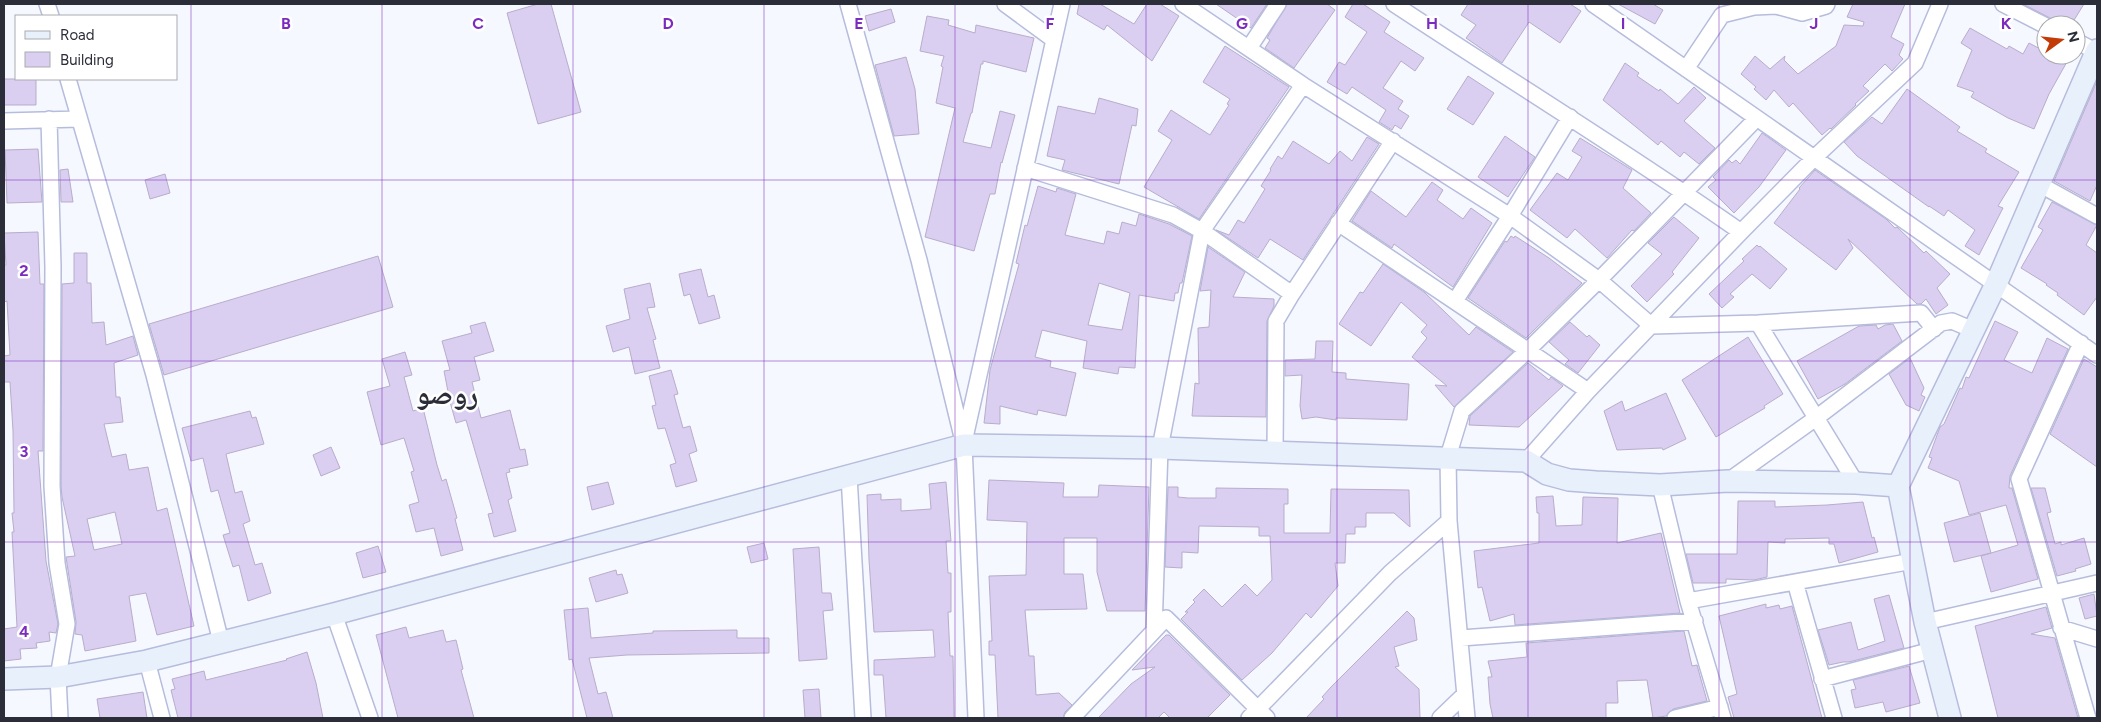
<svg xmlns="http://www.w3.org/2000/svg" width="2101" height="722" font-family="Figtree,'Noto Naskh Arabic',sans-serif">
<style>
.building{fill:#dacef1;stroke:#b8adcc;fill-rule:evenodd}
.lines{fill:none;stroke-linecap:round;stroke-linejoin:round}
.street-casing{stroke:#b6bcdc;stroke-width:18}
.secondary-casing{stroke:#b6bcdc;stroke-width:24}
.street{stroke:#fff;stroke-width:15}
.secondary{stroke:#e8f1fb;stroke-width:21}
.grid{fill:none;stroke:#7b2cbf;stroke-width:1;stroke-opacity:0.55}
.labels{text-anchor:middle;stroke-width:5;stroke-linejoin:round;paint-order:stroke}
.town-label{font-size:29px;font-weight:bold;fill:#2b2d39;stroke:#fff}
.grid-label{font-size:16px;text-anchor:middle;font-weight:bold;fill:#7b2cbf;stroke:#fff;stroke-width:5;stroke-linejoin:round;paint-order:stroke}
</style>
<rect width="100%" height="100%" fill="#f6f8ff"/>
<!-- building -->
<path class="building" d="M538,4H551L581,112L538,124L507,13Z
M1079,4H1100L1134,24L1147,4H1160L1179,16L1152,61L1107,25L1104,30L1077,14Z
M1216,4H1267L1251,28Z
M1287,4H1327L1335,10L1294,68L1265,48L1270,40L1267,38Z
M1353,4H1363L1390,22L1384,32L1424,58L1415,71L1401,61L1383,88L1403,101L1398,109L1409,116L1401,129L1395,125L1392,130L1379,122L1386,110L1352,87L1347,94L1327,82L1339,62L1345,65L1367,32L1345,17Z
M1468,4H1570L1581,11L1560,43L1529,22L1502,63L1466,38L1476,25L1461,15Z
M1618,4H1653L1663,10L1655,24Z
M1853,4H1905L1891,37L1904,44L1899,55L1903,59L1892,71L1885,64L1863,86L1869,91L1855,104L1856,105L1831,129L1830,128L1822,135L1793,103L1789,107L1774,90L1766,100L1754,89L1756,87L1741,74L1755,56L1770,69L1785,56L1784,60L1798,74L1836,46L1844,25L1863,26L1864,22L1847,17Z
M2023,4H2084L2071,25H2057L2050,18Z
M891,9L895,22L869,31L865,16Z
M927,16L949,20L948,25L975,33L976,25L1034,38L1026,72L983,61V64H981L972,113H971L963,142L991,148L1000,111L1015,115L1002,163L1001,162L995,194H990L974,251L925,237L955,108L936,103L943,67L941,66L944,56L920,51Z
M1970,28L2007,49L2009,46L2023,54L2029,43L2046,52V55H2059L2068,60L2049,94L2034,129L2008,118L1971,97L1974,92L1957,86L1972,50L1961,43Z
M1225,46L1289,87L1199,219L1144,187L1172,140L1158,131L1171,110L1210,135L1229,105L1227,104L1230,99L1203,82Z
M906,57L915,89L919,134L894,136L875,65Z
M1625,63L1639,73L1637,76L1659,91L1660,89L1678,104L1694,87L1706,98L1684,121L1715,148L1699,164L1684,152L1680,157L1661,141L1658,145L1603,100Z
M1468,76L1494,93L1473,125L1447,109Z
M4,79H36V105H4Z
M2097,81V185L2090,201L2054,181Z
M1907,89L1960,127L1957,131L1987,149L1985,152L2019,172L1998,206L2003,208L1979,255L1965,246L1975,230L1948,210L1944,216L1929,206V207L1857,156L1844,142L1872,117L1882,124Z
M1099,98L1138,109L1136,126L1132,125L1119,184L1062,170L1065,160L1047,156L1058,106L1095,114Z
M1762,133L1786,150L1759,187L1734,213L1708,187L1716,180L1713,177L1729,160L1732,163L1736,160L1740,164Z
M1505,136L1535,157L1508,197L1478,177Z
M1367,137L1379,144L1303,260L1270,239L1258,258L1216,230L1229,235L1238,220L1244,223L1265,189L1261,186L1271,170L1270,169L1278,156L1282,159L1293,141L1329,164L1340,151L1352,161Z
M1580,138L1632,170L1623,188L1651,213L1634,231L1632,230L1607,258L1575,229L1567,238L1530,210L1557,173L1568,180L1582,157L1572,151Z
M38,149L42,202L7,203L5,150Z
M68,169L73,202H61L60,170Z
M1815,170L1886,219L1895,228L1897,227L1924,253L1926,251L1950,274L1937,288L1948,305L1936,314L1926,299L1921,304H1917L1848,239L1853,248L1836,270L1774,223L1800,189L1799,188Z
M165,174L170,193L150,199L145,180Z
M1432,182L1443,190L1437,200L1463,219L1471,208L1492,223L1453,287L1394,244L1392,248L1352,221L1371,191L1406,217Z
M1038,186L1056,192L1057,188L1076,194L1065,235L1104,244L1107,231L1119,234L1122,222L1136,226L1139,214L1169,224L1192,236L1182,283H1180L1178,293H1175L1174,301L1139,295L1135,368L1119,367L1118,374L1083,368L1087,341L1042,330L1035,357L1051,361L1050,367L1076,373L1066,416L1038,410L1037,415L1000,406V424L984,423L990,370L1019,264L1016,263L1025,225L1027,226ZM1099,283L1130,293L1122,330L1088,325Z
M2052,202L2097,225L2086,245L2097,253V297L2084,315L2057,295L2058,293L2046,285L2047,284L2021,268L2043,230L2038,227Z
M1674,217L1699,238L1672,272L1674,274L1647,302L1631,286L1662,254L1648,243Z
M38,232L40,284H44L43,451H38L46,561L58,624L56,633L49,632L50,641L36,643L37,648L20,649L21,659L4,661V629L17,627L12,532H14L12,513H14L13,431L10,382H4V356L10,355L7,301L4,302V266L6,265L4,233Z
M1511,236L1514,238L1515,236L1549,258L1582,283L1526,338L1468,298L1505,241L1507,242Z
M1757,245L1759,247L1760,246L1787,269L1770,289L1752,274L1730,294L1734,297L1722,308L1709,294L1744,261L1742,259Z
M1208,247L1245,272L1233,297L1274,299V306L1267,321L1266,417L1192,416L1195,383L1199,384L1198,328L1209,327L1211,290L1200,291Z
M74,253H87V283H91L92,323L104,322L106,345L133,336L138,355L114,363L116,397H120L123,422L104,424L112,457L126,454L129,470L148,467L157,511L167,508L194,626L157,635L146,593L129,596L136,641L85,651L82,635L75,634L76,622L66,557L75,556L62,497L61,486L62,284L74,283ZM115,512L122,544L94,550L87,519Z
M378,256L393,307L164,375L149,324Z
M1383,264L1424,292L1469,335L1476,327L1513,352L1454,407L1435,385L1447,386L1412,357L1427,338L1421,332L1427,325L1401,302L1371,346L1339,324L1360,292L1363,293Z
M701,269L708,297L714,295L720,318L699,324L690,294L684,296L679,274Z
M650,283L655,307L647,308L656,339L653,340L660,368L635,374L629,347L613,352L606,326L630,319L624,289Z
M1995,321L2018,332L2004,360L2032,373L2047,338L2068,349L2010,476L2009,488H2012L2038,579L1991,592L1981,556L2018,545L2006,505L1969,515L1959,481L1928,468L1932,458L1929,457L1940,427L1944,424L1960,388L1962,389L1966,377L1969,378Z
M485,322L494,351L474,357L480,380L472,382L481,418L510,410L520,450L525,449L528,465L509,469L510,472L506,473L512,498L508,500L516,531L494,537L488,514L493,513L466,420L456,423L450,402L444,371L450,370L442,341L472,333L470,326Z
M1570,322L1587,337L1589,335L1600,345L1578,373L1565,364L1569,360L1549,342Z
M1893,324L1902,341L1845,384L1818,399L1797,361L1859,326L1876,325L1878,329L1885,325Z
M1748,337L1783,394L1764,406L1765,408L1716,437L1682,380Z
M1316,341H1333L1332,372L1346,373V379L1409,384L1407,420L1336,418V420L1316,417L1302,419L1300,406L1302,375L1285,376V360L1315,359Z
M405,352L412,375L404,377L413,411L423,408L437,465L442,481L446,479L457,518L455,519L463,550L441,556L434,528L416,532L409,505L419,502L411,472L414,471L404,438L381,445L367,392L390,386L382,359Z
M1910,358L1924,388L1921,395L1925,397L1919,411L1906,405L1889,374Z
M2084,359L2097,367V467L2050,434Z
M1528,363L1549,380L1551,377L1563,386L1519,427L1469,425L1470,416Z
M671,370L678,394L674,395L683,428L690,426L697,451L689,454L697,481L676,487L670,465L676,463L665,428L658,429L652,406L656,405L649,376Z
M1666,393L1686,439L1663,450L1662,448L1617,450L1604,411L1622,401L1625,411Z
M250,411L252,418L256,417L264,444L226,454L235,493L242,491L250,521L243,524L255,565L262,563L271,593L248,601L239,565L233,567L223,535L230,533L218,490L211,492L203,458L191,461L182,428Z
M331,447L340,468L321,476L313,455Z
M989,480L1064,483L1063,497H1098L1099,485L1149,487L1145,611H1107L1097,572V538H1064V574H1083L1087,609L1025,610L1029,656H1034L1036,695L1059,693L1072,705L1065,712L1063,718H998L995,655H989V641H992L989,576L1026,575L1027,522L987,520Z
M608,482L614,504L592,510L587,487Z
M946,482L951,541H946L948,573H951V612H948L950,656H953L954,718H886L883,675H874V660L935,657L933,630L874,632L869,560L867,495L881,494V500L901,499V511L931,509L929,484Z
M1168,487H1178V497L1188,498H1216V488L1288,489V504H1284V533H1330L1331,489L1409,490L1410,527L1394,513H1366V527H1355V534H1346L1345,563H1335L1338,586L1311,618L1306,613L1272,653L1242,680L1181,619L1188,612H1185L1195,602L1193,600L1204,589L1222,607L1245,584L1257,596L1272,580L1270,536H1259V527L1199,526L1198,553L1182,552V568L1165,567Z
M2031,488H2045L2051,512L2047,513L2055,544L2061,542V545L2084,538L2091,564L2075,569L2076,571L2057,576Z
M1553,496L1556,526L1582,525L1583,497L1618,498L1617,543L1661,533L1680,613L1515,625L1514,614L1490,621L1482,587L1478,588L1474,551L1539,543V513H1537L1536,497Z
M1738,501H1775V507L1827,505L1863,502L1872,538L1874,537L1878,552L1839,563L1834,544H1829V538L1785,539V543L1768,542L1767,577L1754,580L1726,579V583H1693L1686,554H1737Z
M1980,513L1991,553L1954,562L1944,523Z
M764,543L768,559L751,563L747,547Z
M378,546L386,572L363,578L356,553Z
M819,547L822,593H831L833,610L823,611L827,659L799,661L793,549Z
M616,570L617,575L622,574L628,593L596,602L589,578Z
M2094,594L2097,616L2085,619L2079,598Z
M1889,595L1904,648L1849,662H1843L1829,665L1818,630L1851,622L1858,650L1885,641L1874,599Z
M1766,604V608L1779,605L1780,609L1792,606L1822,718H1734L1728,697L1737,694L1719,616Z
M2046,607L2052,628L2031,634L2055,638L2078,718H1998L1975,626Z
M588,608L591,638L653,633V631L737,630V638H769V653L627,655L589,658L598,694L606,692L613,718H587L572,659L569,660L564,610Z
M1407,611L1414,618L1417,640L1394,647L1399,666L1395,667L1419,689L1420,718H1306L1324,699L1322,697L1331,687Z
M406,627L409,638L443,630L446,642L456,640L463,669L461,670L474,718H398L376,635Z
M1684,631L1692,666L1697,665L1707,701L1673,709L1666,716L1653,718L1647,680L1617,681L1618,703H1606V718H1493L1490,704L1488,677H1492L1488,661L1527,657L1526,643Z
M1166,635H1169L1230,695L1207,718H1170L1164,712L1158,718H1098L1131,684L1155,667L1132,670Z
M307,652L316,683L323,718H178L171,690L175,689L172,679L204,671L206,680L287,660L286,659Z
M1909,666L1920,703L1886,712L1883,702L1855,708L1851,690L1856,689L1853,680Z
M819,689L821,718H805L803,690Z
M143,692L147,718H100L97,699Z"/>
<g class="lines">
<defs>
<path id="street" d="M47,4L51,16
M848,4L919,260L964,445L976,718
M1005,4L1054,40
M1183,4L1303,85L1510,216L1599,280L1652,326L1758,323L1921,313L1934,329
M1394,4C1509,80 1627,152 1741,232
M1593,4L2097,355
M2003,4L2046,26
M2076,41L2097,52
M1249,48L1278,4
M1686,69L1722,15L1754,7L1776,6L1802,13L1826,6L1827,4
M68,79L154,375L221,642
M49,119L53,267L52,486L57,563L67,624L58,677L60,718
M4,121L79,119
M1025,168L1173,215L1202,231L1292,294
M2039,184L2097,216
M1338,223L1588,391
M1455,301L1510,216L1570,117
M1758,323L1856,483
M2081,343L2019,479L2088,718
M964,442L1062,4
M1275,452L1276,321L1292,294L1393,141
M1526,461L1588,391L1741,232L1814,158L1915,63L1940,4
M849,476L863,718
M1728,481L1816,418L1941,323L1952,321L1973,330
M1660,485L1688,601L1723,718
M1795,582L1834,718
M1688,601L1913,561
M334,614L370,718
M1925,622L2097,583
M2061,628L2097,639
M1154,631L1160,448L1202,231L1303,85
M1461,638L1695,621
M147,661L162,718
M1822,679L1932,650
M1072,718L1166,618L1267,718
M1249,718L1390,573L1449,521
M1440,718L1465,694
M1467,718L1449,521L1448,457L1462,411L1527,351L1599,280L1757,118
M1675,718L1720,707"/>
<path id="secondary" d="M4,679L58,677L147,661L334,614L964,445L1160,448L1526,461L1547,474L1569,480L1596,482L1660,485L1728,481L1856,483L1898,486
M1950,718L1925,622L1898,486L1996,284L2097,50"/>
</defs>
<!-- street casing -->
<use href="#street" class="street-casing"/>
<!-- secondary casing -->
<use href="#secondary" class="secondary-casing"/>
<!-- street -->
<use href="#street" class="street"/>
<!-- secondary -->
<use href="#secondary" class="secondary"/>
</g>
<!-- grid -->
<path class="grid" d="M191,4V718M382,4V718M573,4V718M764,4V718M955,4V718M1146,4V718M1337,4V718M1528,4V718M1719,4V718M1910,4V718M4,180H2097M4,361H2097M4,542H2097"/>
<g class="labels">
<!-- town labels -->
<g class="town-label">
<text x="447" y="404">روصو</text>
</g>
</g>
<g class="grid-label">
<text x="286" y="29">B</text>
<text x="478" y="29">C</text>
<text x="668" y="29">D</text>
<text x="859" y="29">E</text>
<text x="1050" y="29">F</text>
<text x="1242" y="29">G</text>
<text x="1432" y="29">H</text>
<text x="1623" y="29">I</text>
<text x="1814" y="29">J</text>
<text x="2006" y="29">K</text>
<text x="24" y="276">2</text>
<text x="24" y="457">3</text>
<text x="24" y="637">4</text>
</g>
<!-- border -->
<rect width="2101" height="722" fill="none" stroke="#2b2d39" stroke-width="10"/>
<!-- legend -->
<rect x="15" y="15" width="162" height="65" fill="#ffffff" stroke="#aaabb0"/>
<rect x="25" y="31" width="25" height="8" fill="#e8f1fb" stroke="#aaabb0"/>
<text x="60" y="40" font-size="15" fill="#2b2d39">Road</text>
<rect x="25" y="52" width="25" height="15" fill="#dacef1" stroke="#aaabb0"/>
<text x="60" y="65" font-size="15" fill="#2b2d39">Building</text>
<!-- north arrow -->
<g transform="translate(2061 40) rotate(75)"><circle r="24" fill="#ffffff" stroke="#aaabb0"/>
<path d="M0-4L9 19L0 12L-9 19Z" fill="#c33b07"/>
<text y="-8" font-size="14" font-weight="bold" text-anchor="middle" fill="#2b2d39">N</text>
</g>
</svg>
